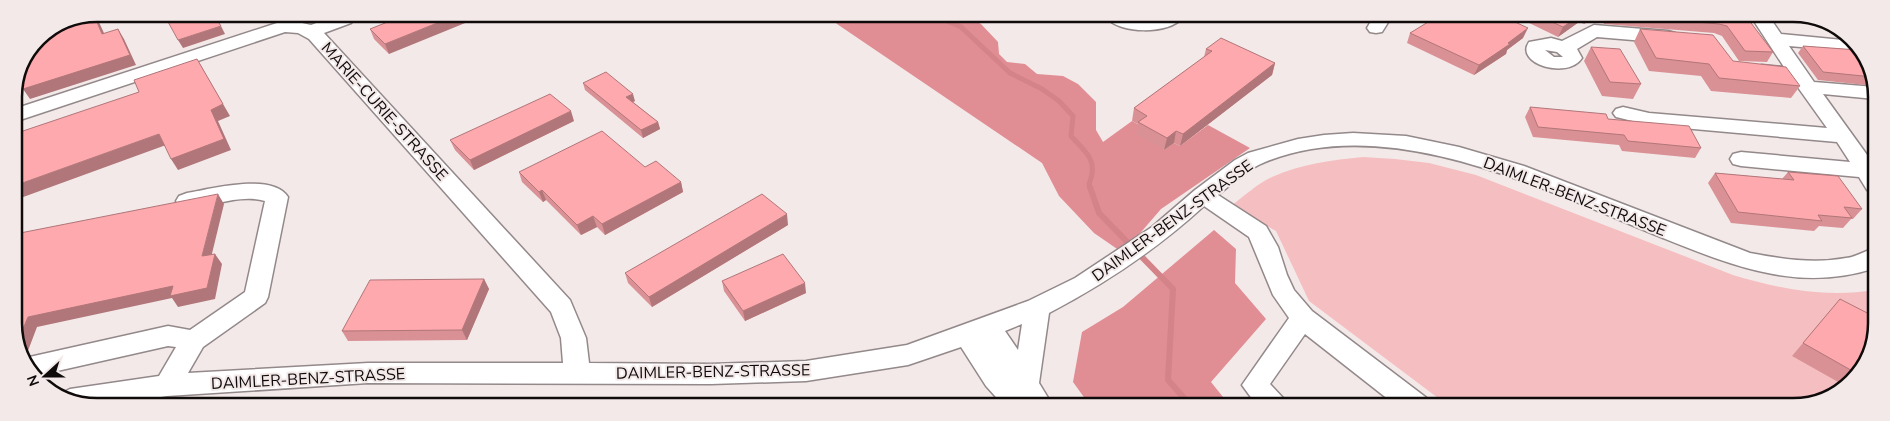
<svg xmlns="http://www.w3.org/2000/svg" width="1890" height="421" font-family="'Nunito Sans',sans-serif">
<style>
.green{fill:#f5bfc1}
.forest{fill:#e08d93}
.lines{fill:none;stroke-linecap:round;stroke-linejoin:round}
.stream-far1{stroke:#d48388;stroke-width:5}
.stream{stroke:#d48388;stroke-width:6}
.minor-casing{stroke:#93898a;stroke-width:3}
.minor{fill:#fff;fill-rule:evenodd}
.wall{fill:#da9195}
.shaded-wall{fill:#b17679}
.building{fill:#fda9ad;stroke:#b17679}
.labels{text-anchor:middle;stroke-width:4;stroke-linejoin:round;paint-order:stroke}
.street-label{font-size:16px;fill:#0f0b0b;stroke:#f4e9e9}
.rim{fill:none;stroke:#0f0b0b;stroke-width:2.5}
</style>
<rect width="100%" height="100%" fill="#f4e9e9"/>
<!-- green -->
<path class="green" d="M1363,157L1395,159L1429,163L1476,175L1733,275C1780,289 1825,298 1875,290V339L1848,386L1798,407H1450L1309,301L1276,231L1231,206C1244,196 1257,184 1272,177C1301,164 1332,160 1363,157Z"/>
<!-- forest -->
<path class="forest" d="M831,18H970L981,24L998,42L999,54L1007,62L1025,64L1037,74L1063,76L1078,84L1096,102V130L1103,142L1132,121L1145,128L1164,150L1174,143L1180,146L1208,125L1250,148L1161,209L1123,253L1094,233L1059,196L1042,163L837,24Z
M1214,230L1236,249L1235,283L1266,319L1211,382L1231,407H1091L1073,382L1082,332L1123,307Z"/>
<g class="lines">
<!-- stream-far1 -->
<path class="stream-far1" d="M941,18L961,27L1010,73L1042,89L1059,101L1073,116L1071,136C1086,153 1099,160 1089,184L1090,188"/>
<!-- stream -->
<path class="stream" d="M1090,187L1099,213L1173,289L1168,380L1192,407"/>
<defs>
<path id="minor" d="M1750,15H1768L1781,34L1853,41L1859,52L1789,46L1814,82L1875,87V99L1823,94L1875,166V192L1867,190L1859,177L1741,166L1733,164L1730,159L1733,154L1741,152L1850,162L1837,142L1649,125L1616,117L1613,113L1616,109L1623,107L1649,113L1827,128L1792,79L1755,75L1752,71L1755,67L1762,65L1784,67Z
M1374,16H1392L1382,32L1376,33L1370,32L1367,28Z
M1106,17H1132L1153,20L1162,17H1183C1170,35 1118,34 1106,17Z
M327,19H354L351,23L324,33L570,300L586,338L589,363L711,364L806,361L907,345L1028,301L1075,278L1152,227L1195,190L1235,160L1248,153L1298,139L1324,135L1353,133L1406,136L1459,147L1524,166L1750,253C1782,259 1814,264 1846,258C1857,257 1864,251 1875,248V268C1799,293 1733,266 1663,238C1546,191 1391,111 1265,162C1247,169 1233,183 1218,195L1266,226L1278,247L1287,275L1294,290L1312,311L1428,399L1431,407H1398L1305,334L1270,384L1284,399L1287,407H1258L1242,385L1289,318L1273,295L1249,237L1204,206C1156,250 1106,283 1049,313L1039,383L1053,406H1004L986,386L961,347L908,365L806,381L711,384L368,383L167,396L103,406H82L60,394L70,389L159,376L176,347L168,346L35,376L25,358L168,326L190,330L245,292L265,201C235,192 202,213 179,206L176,201L179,196L187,193C210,189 273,172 288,197L268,297L265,303L203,347L188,373L368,363H563L561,338L551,312L309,39L298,33L285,32L14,122V109L277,23L293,21L311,25ZM1022,324L1018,350L1005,331Z
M1594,25L1668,31L1675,33L1677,37L1675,41L1668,43L1597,37L1577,49L1582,58C1568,80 1514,64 1529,42L1551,38L1562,41ZM1545,50L1557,52L1563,57H1554Z"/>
</defs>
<!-- minor casing -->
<use href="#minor" class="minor-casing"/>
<!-- minor -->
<use href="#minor" class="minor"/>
</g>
<!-- wall -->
<path class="wall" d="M1745,15L1773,52L1767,62L1739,61L1722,36L1714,33L1604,24L1600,16Z
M1433,16H1502L1523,38L1507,50L1506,54L1474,75L1407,43L1410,33L1436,18Z
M1515,16H1596L1584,24L1579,22L1558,37Z
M395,19L389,54L374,39L370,29Z
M1640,29L1733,61L1800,86L1791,98L1711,91L1701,76L1649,71L1634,42Z
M1803,46L1858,50L1875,81V86L1818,80L1798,53Z
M1591,47L1641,84L1633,99L1602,96L1584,61Z
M1206,49L1275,63L1272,75L1180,146L1174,143L1164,150L1136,134L1138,124L1132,121L1134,108L1204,57Z
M583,83L635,101L633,102L658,122L660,129L643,138L585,90Z
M1530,107L1608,119L1701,148L1695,158L1622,151L1619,145L1533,137L1525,117Z
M574,121L474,170L455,150L450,140Z
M645,167L681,182L683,192L605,235L597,227L581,235L546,200L543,202L522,182L519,172Z
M1788,172L1862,209L1853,219H1851L1843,228L1819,226L1814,231L1731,223L1708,183L1715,173L1782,179Z
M788,225L652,307L628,283L625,273Z
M484,279L489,289L467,340L348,341L342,331Z
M722,281L806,293L745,321L724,291Z
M1840,299L1875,339L1848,386L1847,387L1792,356Z"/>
<!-- shaded-wall -->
<path class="shaded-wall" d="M1579,16H1582L1579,22L1558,37L1563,27Z
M1588,16H1596L1584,24Z
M447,19H475L389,54L385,44Z
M96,20H98L109,44L102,34Z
M221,26L225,34L183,48L178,40Z
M1528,28L1523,38L1507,50L1506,54L1474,75L1479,65Z
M118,29L124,39L136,65L30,99L23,89Z
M197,59L230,116L218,121L231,150L178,170L171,159L211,110Z
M1275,63L1272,75L1180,146L1183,134Z
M633,94L635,101L628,104L626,97Z
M571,111L574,121L474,170L470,160Z
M658,122L660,129L643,138L641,130Z
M1176,131L1174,143L1164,150L1167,138Z
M159,134L166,145L15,200L14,186Z
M681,182L683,192L605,235L602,224Z
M542,190L546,200L543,202L539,192Z
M218,194L224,204L209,266L202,256Z
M787,214L788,225L652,307L649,297Z
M593,216L597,227L581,235L577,225Z
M215,254L222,264L215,299L178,307L172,298L37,327L26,356L24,357L17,343L28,317Z
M484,279L489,289L467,340L462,330Z
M805,283L806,293L745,321L743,311Z"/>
<!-- building -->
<path class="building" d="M1745,15L1773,52L1745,51L1727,26L1719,24L1627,16Z
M1438,16H1502L1528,28L1508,43L1510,44L1479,65L1410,33Z
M1539,16H1579L1563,27Z
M395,19H447L385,44L370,29Z
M66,20H96L102,34L118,29L130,55L23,89L19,80L39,38Z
M167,20H217L221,26L178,40Z
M1640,29L1713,35L1733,61L1786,67L1800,86L1719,78L1709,64L1656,58Z
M1221,38L1275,63L1183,134L1176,131L1167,138L1138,122L1147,116L1134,108L1212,51L1206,49Z
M1803,46L1858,50L1873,77L1823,72Z
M1591,47L1620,49L1641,84L1610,82Z
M197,59L223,104L211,110L224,139L171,159L159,134L14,186V134L139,92L134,80Z
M606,72L633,94L626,97L658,122L641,130L583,83Z
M550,94L571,111L470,160L450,140Z
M1530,107L1606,114L1608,119L1689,126L1701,148L1628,141L1624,135L1538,127Z
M602,131L645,167L656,161L681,182L602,224L593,216L577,225L542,190L539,192L519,172Z
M1788,172L1838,176L1862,209L1844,207L1852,218L1818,215L1822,221L1738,212L1715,173L1794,180Z
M218,194L202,256L215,254L207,288L170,296L173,286L28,317L17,343L15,340V234Z
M762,194L787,214L649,297L625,273Z
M783,254L805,283L743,311L722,281Z
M484,279L462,330L342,331L370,280Z
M1840,299L1875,317V339L1856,373L1803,343Z"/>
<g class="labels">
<!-- street labels -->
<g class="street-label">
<text transform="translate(385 111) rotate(48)" y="6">MARIE-CURIE-STRASSE</text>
<text transform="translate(1575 196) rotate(21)" y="6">DAIMLER-BENZ-STRASSE</text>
<text transform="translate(1172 220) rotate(-36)" y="6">DAIMLER-BENZ-STRASSE</text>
<text transform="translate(713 371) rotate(-1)" y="6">DAIMLER-BENZ-STRASSE</text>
<text transform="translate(308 378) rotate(-3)" y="6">DAIMLER-BENZ-STRASSE</text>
</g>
</g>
<!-- crop -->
<path d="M0 0H1890V421H0ZM97 22H1793A75 75 0 0 1 1868 97V323A75 75 0 0 1 1793 398H97A75 75 0 0 1 22 323V97A75 75 0 0 1 97 22Z" fill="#f4e9e9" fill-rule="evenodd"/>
<path class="rim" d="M97 22H1793A75 75 0 0 1 1868 97V323A75 75 0 0 1 1793 398H97A75 75 0 0 1 22 323V97A75 75 0 0 1 97 22Z"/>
<!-- north arrow -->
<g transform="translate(45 376) rotate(249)" stroke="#f4e9e9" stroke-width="4" paint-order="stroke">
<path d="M0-4L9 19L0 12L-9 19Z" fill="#0f0b0b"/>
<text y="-8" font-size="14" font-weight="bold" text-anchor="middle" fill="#0f0b0b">N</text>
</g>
</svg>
